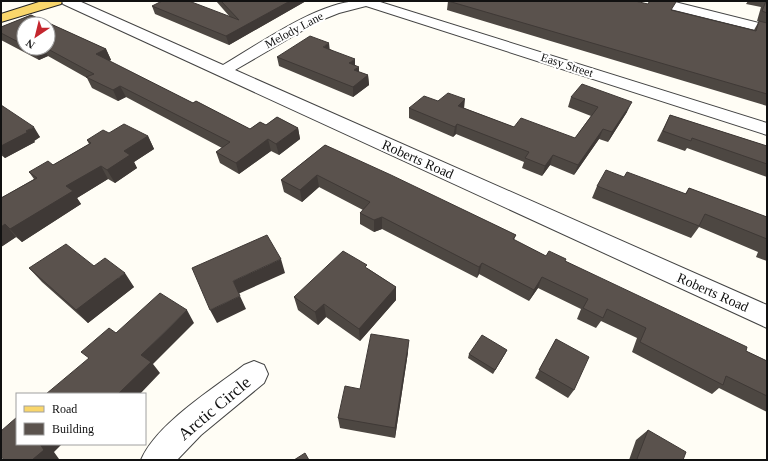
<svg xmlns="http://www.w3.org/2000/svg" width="768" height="461" font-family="Georgia,serif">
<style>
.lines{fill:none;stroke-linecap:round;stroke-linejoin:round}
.minor-casing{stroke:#444;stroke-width:2}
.major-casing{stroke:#222;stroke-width:2}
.minor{fill:#fff;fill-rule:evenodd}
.major{fill:#f9d66b;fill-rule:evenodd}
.wall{fill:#4d4742;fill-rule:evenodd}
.shaded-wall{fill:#3f3936}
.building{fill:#5a524d;stroke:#3f3936}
.labels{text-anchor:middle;stroke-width:4;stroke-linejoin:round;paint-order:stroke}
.far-street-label{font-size:12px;fill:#111;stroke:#fff}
.street-label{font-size:14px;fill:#111;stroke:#fff}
.near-street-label{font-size:17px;fill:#111;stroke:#fff}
</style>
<rect width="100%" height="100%" fill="#fffdf5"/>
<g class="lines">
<defs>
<path id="minor" d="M62,1H79L223,65C259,44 315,4 356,1C363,0 370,1 377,1L767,123V135L366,6L339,13L319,21L235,70L767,305V328L63,4Z
M649,1H671L767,25V33L650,4Z
M254,361L264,365L268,374L264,383L201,435L177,460H141C156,424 213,389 244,365Z"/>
<path id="major" d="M42,1H62L61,4L1,22V14Z"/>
</defs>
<!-- minor casing -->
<use href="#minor" class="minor-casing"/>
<!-- major casing -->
<use href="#major" class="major-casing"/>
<!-- minor -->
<use href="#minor" class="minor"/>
<!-- major -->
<use href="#major" class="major"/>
</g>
<!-- wall -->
<path class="wall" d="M216,1H306L229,45L155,14L152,6L230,17Z
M448,1L672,10L754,30L759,21H757L761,7L746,4L748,1H767V106L447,10Z
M31,15L106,49L111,60L109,61L193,103L196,101L250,129L260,122L266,125L277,117L298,128L300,139L279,155L271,151L239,174L220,163L216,152L222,148L126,97L118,101L92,88L87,78L48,56L39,60L1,40V27ZM24,24H48V48H24Z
M330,49L355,65L359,72L368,75L369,85L353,97L279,66L277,57Z
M571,97L627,112L608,142L599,139L574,175L550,165L542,176L522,168L524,162L456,134L453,137L409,118V108L438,101L464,108L514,127L575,138L591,116L568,107Z
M1,105L40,137L34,141L35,142L5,158L1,155Z
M670,115L767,146V177L687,148L685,151L657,141Z
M109,133L148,136L154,149L134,162L137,168L115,183L108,179L77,198L81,204L22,242L16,237L1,247V198L34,179L29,172L53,165L89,144L87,140Z
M325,145L516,235L514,240L546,256L565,261L746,351L767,361V412L719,388L712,394L632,352L637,338L601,321L596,328L577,319L581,309L538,288L529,301L479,274L477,278L382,229L374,232L360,224V213L363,210L319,187L302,202L284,192L281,180Z
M624,177L685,194L689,188L767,217V261L756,257L758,252L699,227L691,238L592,198L597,186Z
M94,266L134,287L88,323L42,282L29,268Z
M367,268L396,287V300L360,341L326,317L318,325L298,310L294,297Z
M556,339L574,390L568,398L535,378Z
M507,350L505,354L493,374L468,358L469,354Z
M408,352L395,438L340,428L338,418L360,389Z
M648,430L683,460H629L636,440Z"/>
<!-- shaded-wall -->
<path class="shaded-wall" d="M290,1H306L229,45L226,36Z
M329,43L330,52L323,47Z
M36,48H43L48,56L39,60L33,49Z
M106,49L111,60L101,65L96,54Z
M355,59V69L349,63Z
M359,67V76L354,70Z
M368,75L369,85L353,97V87Z
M120,86L126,97L118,101L113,90Z
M465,99L464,109L458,106Z
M632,102L627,112L608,142L612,132Z
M457,124L456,134L453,137L455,127Z
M34,127L40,137L34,141L35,142L5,158L1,152V146Z
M298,128L300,139L279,155L276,144Z
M603,129L599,139L574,175L578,165Z
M148,136L154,149L134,162L137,168L115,183L107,170L124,151Z
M268,139L271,151L239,174L236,163Z
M553,155L550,165L542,176L545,166Z
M101,166L108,179L77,198L81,204L22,242L10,229L66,186Z
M317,175L319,187L302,202L300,190Z
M382,217V229L374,232V220Z
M5,224L16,237L1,247V227Z
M281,259L285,273L238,294L233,281Z
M482,263L479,274L477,278L479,267Z
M125,273L134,287L88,323L76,310Z
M542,277L538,288L529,301L534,290Z
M396,287V300L360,341L359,329Z
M240,296L246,309L217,323L210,310Z
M324,304L326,317L318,325L315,312Z
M187,310L194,323L153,364L160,373L140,394H118L141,355Z
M409,340L408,352L395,438V428Z
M40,444H62L54,452L59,459L58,460H32Z"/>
<!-- building -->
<path class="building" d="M162,1H189L239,20L221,1H290L226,36L152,6Z
M448,1H635L648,4L650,1H674L676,2L671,10L756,31L759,21L767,23V94Z
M766,1H767V13L762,11Z
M31,15L106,49L96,54L193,103L196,101L250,129L260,122L266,125L277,117L298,128L276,144L268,139L236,163L216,152L230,142L120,86L113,90L86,77L94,74L46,48H48V24H24V45L1,33V27Z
M310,36L329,43L323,47L355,59L349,63L359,67L354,70L368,75L353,87L277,57Z
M582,84L632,102L612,132L603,129L578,165L553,155L545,166L525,158L529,152L457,124L455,127L409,108L424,96L438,101L448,93L465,99L458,106L514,127L521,118L575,138L598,107L571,97Z
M1,105L34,127L26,131L28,132L1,146Z
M670,115L767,146V164L692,138L691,141L663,131Z
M124,124L148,136L124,151L130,155L107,170L101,166L66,186L73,191L10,229L5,224L1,227V198L37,178L29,172L48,161L53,165L91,143L87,140L103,130L109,133Z
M325,145L391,175L516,235L513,239L546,256L549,251L566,259L565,261L747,347L746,351L767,361V396L726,376L723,385L640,342L646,328L607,309L603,318L583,308L588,299L542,277L534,290L482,263L479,267L382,217L374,220L360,213L370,202L317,175L300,190L281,180Z
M606,170L624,177L627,172L686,194L689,188L767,217V239L705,214L699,226L597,186Z
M267,235L281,259L233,281L240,296L210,310L192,268Z
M66,244L94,266L105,258L125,273L76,310L29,268Z
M343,251L367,265L365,267L396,287L359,329L324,304L315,312L294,297Z
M160,293L187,310L141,355L151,362L118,394H46L89,358L81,352L109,328L116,333Z
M371,334L409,340L395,428L338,418L345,386L360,389Z
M482,335L507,350L495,370L469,354Z
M556,339L589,357L574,390L539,370Z
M17,417V444H40L44,450L32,460H4L1,456V431Z
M648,430L686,452L683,460H638L637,459Z
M305,453L309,460H294Z"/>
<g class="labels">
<!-- far-street labels -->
<g class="far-street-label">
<text transform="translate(294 30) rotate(-28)" y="4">Melody Lane</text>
<text transform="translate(567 65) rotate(18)" y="4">Easy Street</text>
</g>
<!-- street labels -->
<g class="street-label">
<text transform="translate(418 159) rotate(24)" y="5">Roberts Road</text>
<text transform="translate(713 292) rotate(24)" y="5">Roberts Road</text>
</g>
<!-- near-street labels -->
<g class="near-street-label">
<text transform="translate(214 408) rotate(-40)" y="6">Arctic Circle</text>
</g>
</g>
<!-- border -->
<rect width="768" height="461" fill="none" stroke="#111111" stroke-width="4"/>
<!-- legend -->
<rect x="16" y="393" width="130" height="52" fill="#ffffff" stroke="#a0a0a0"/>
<rect x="24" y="406" width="20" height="6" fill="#f9d66b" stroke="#a0a0a0"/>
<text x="52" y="413" font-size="12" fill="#111111">Road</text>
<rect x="24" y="423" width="20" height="12" fill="#5a524d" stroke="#a0a0a0"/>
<text x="52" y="433" font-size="12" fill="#111111">Building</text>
<!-- north arrow -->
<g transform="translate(36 36) rotate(215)"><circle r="19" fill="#ffffff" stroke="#a0a0a0"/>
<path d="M0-3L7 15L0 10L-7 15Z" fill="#c4262e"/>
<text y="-6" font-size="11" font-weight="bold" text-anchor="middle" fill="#111111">N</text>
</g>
</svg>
